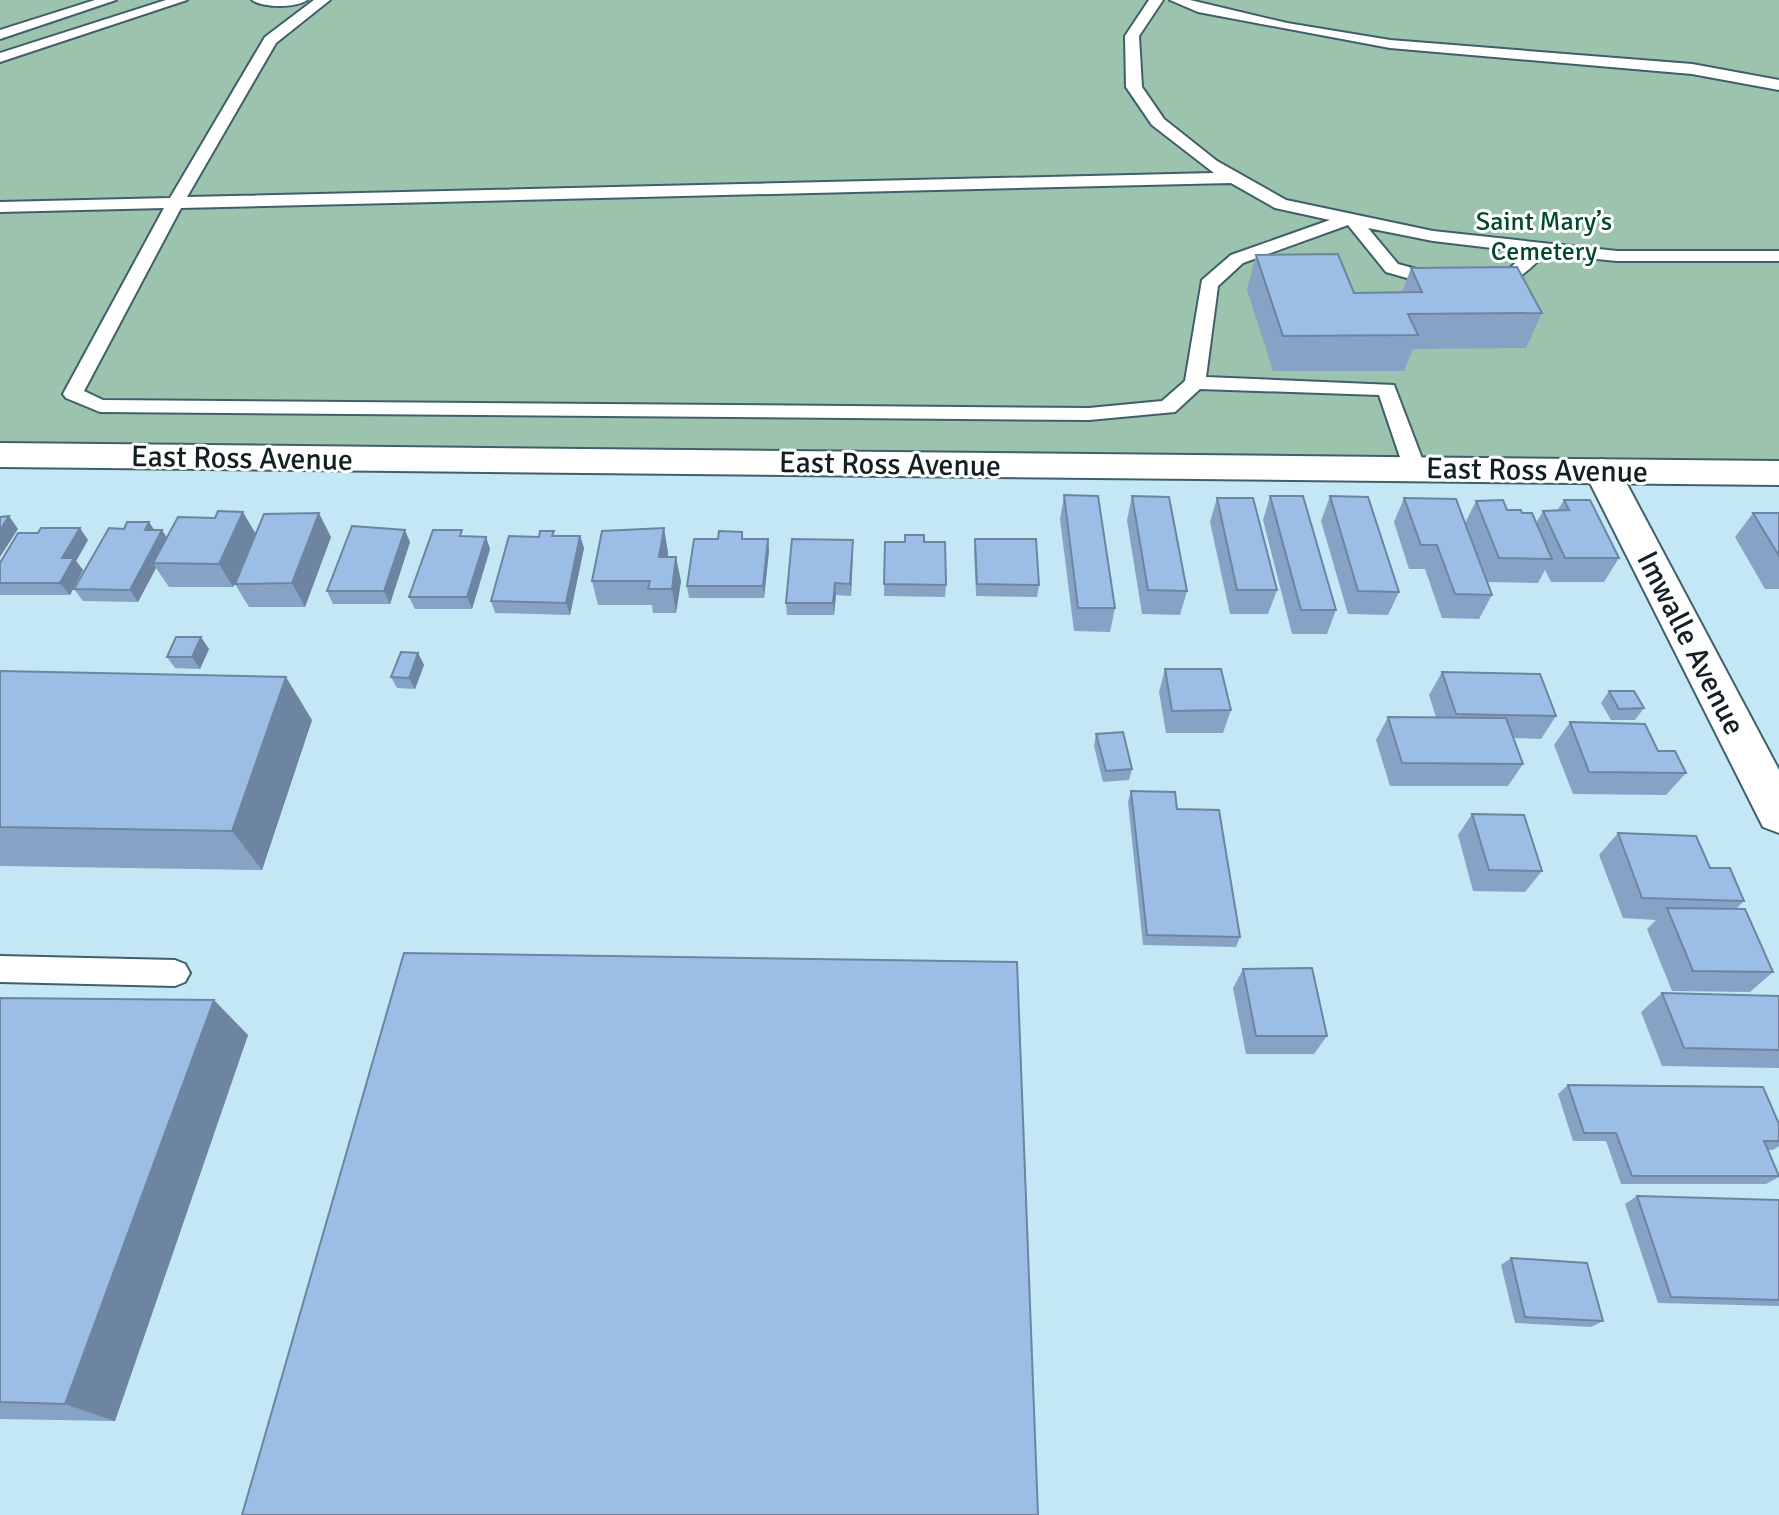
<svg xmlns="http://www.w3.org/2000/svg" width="1779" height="1515" font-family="Signika,sans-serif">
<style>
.green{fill:#9cc3ae}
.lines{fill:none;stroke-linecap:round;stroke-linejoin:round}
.service-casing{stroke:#405f6a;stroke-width:4}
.minor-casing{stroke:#405f6a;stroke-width:4}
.tertiary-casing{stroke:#405f6a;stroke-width:4}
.service{fill:#fff;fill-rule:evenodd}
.minor{fill:#fff;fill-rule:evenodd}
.tertiary{fill:#fff;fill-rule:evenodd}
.wall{fill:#86a3c6}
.shaded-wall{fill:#6d85a1}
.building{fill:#9cbee6;stroke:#6d85a1;stroke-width:2}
.labels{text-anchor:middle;stroke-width:6;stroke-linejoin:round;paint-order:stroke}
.far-park-label{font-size:26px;fill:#00492f;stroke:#fff}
.street-label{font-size:30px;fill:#122024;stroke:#fff}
</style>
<rect width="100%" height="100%" fill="#c4e7f5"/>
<!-- green -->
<path class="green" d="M0,0H1779V473L0,455Z"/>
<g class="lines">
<defs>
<path id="service" d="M95,0H116L0,39V30Z
M166,0H187L0,62V53Z
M252,0H307C296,8 263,8 252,0Z
M314,0H330L276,43L187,197L1214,173L1152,125L1126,87L1125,36L1149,0H1163L1139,36L1142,87L1164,119L1217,161L1286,200L1433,231L1617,251H1779V261H1617L1545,254C1528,271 1509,291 1481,285L1479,281L1481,277L1506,272L1527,252L1433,241L1368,228L1398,264L1449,278L1451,282L1442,288L1386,272L1348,225L1243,263L1218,286L1206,377L1394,385L1426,469L1423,474H1407L1404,469L1379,395L1200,389L1175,412L1089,420L100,412L66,398L63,394L164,208L0,212V202L170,198L265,37ZM1231,183L1275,208L1330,220L1231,255L1202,280L1185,381L1162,401L1089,408L103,400L84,391L181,208Z
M1170,0H1190L1287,23L1390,40L1692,64L1779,80V90L1692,74L1390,48L1198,12Z
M0,956L175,960L185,964L190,973L185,982L175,986L0,982Z"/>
<path id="minor" d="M1602,459L1615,463L1620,471L1779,770V833L1763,827L1584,471L1589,463Z"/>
<path id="tertiary" d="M0,443L1779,461V485L0,467Z"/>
</defs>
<!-- service casing -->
<use href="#service" class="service-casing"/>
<!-- minor casing -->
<use href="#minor" class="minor-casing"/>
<!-- tertiary casing -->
<use href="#tertiary" class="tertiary-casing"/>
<!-- service -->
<use href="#service" class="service"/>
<!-- minor -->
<use href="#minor" class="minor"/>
<!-- tertiary -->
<use href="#tertiary" class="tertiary"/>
</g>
<!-- wall -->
<path class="wall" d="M1256,255L1354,293L1402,292L1411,268L1542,313L1526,348L1413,349L1404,371H1273L1247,290Z
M1064,495L1115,608L1110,632L1074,631L1060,519Z
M1132,496L1187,591L1180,615L1142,614L1127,520Z
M1270,496L1336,610L1327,634H1292L1263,520Z
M1330,496L1399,592L1388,615L1348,614L1321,521Z
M1217,498L1277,590L1268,614H1230L1210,522Z
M1404,498L1465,523L1476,501L1507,510L1522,513L1536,523L1543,511H1557L1564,500L1619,558L1604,582H1551L1545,570L1538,583L1487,582L1492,595L1479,619L1442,618L1425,569H1409L1394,522Z
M1753,513H1779V589H1765L1735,537Z
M155,530H162L167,538L256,534L331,537L305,607H249L235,584L233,587H169L156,568L138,602L83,601L74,589Z
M465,536L486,537L490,549L472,609H415L409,597Z
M555,536H580L584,548L570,615L495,613L491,601L539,537Z
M743,539H768L769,551L764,598H689L687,586Z
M975,539L1039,585L1037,597L976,596L974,551Z
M88,540L76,561L83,570L70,595H0V563Z
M410,542L390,604H333L327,591Z
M885,542H924L946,585L945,597L884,596Z
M668,552V557L681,581L676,613H653L652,605H598L592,581Z
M853,552L851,596L836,595L834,615H787L786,603Z
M209,649L200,669L175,668L167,657Z
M418,653L424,665L415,689L397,688L391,677Z
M1165,669L1231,710L1223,733H1166L1159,692Z
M0,671L312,720L262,870L0,866Z
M1442,672L1556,716L1541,739L1514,738L1523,764L1508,786H1390L1376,740L1388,717H1436L1429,695Z
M1609,691L1644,708L1635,720H1611L1601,703Z
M1570,722L1658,751L1686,773L1666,795L1573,794L1554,745Z
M1096,734L1132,769L1129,780L1103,782L1094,746Z
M1131,791L1177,809L1240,937L1236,947L1143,945L1128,802Z
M1472,814L1542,871L1525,892L1473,891L1458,835Z
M1618,833L1744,901L1736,909L1773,972L1750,992L1672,991L1647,929L1656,920L1623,918L1599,855Z
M1243,969L1327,1036L1314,1054H1246L1233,988Z
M1662,993L1779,996V1068L1662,1066L1641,1012Z
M0,998L248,1035L115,1421L0,1419Z
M1568,1085L1779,1124V1146L1773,1150H1768L1779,1177L1766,1184H1621L1606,1141H1573L1558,1094Z
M1637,1196L1779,1200V1306L1658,1303L1625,1204Z
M1511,1258L1603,1321L1591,1327L1515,1323L1501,1265Z"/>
<!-- shaded-wall -->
<path class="shaded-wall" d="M243,512L257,536L233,587L219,564Z
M319,513L331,537L305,607L292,583Z
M9,516L18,529L0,557V530Z
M149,522L157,534L145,530Z
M80,528L88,540L76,561L83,570L70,595L60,583L62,558Z
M664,528L668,552L664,581L659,557Z
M162,530L170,543L153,563L156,568L138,602L130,590Z
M405,530L410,542L390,604L384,591Z
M580,536L584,548L570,615L566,603Z
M486,537L490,549L472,609L467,597Z
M768,539L769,551L764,598L763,586Z
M853,540V552L851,596L850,584Z
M676,557L681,581L676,613L672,589Z
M835,583L836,595L834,615L833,603Z
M201,637L209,649L200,669L192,657Z
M418,653L424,665L415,689L409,678Z
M286,677L312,720L262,870L232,831Z
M214,1000L248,1035L115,1421L65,1404Z"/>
<!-- building -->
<path class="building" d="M1338,254L1354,293L1422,292L1411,268L1517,267L1542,313L1408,314L1418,335L1283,336L1256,255Z
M1064,495L1098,496L1115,608H1078Z
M1132,496L1169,497L1187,591L1148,590Z
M1270,496H1303L1336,610H1301Z
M1330,496L1368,497L1399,592L1358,591Z
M1217,498H1253L1277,590H1237Z
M1404,498L1456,499L1492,595L1455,594L1437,545H1421Z
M1503,500L1507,510H1521L1522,513H1532L1552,559L1499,558L1476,501Z
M1564,500H1590L1619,558H1565L1543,511L1569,510Z
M218,511L243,512L219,564L153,563L178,517L215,518Z
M319,513L292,583L235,584L264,514Z
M1753,513H1779V556Z
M9,516L0,530V517Z
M127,522H149L145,530H162L130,590L74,589L109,528L124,529Z
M352,526L405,530L384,591H327Z
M41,528H80L62,558H74L60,583H0V563L18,533H38Z
M664,528L659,557H676L672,589H648L650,581H592L602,531Z
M433,530H462L460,536L486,537L467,597H409Z
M540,531H554L552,536H580L566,603L491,601L509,536L539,537Z
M719,531L742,532V539H768L763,586H687L694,539H718Z
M905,535H924V542H945L946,585L884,584L885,542H905Z
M792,539L853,540L850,584L835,583L833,603H786Z
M975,539H1036L1039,585L977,584Z
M176,637H201L192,657H167Z
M401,652L418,653L409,678L391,677Z
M1165,669H1221L1231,710L1172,711Z
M0,671L286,677L232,831L0,827Z
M1442,672L1540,674L1556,716L1456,714Z
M1609,691H1634L1644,708L1619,709Z
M1388,717L1506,718L1523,764L1402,763Z
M1570,722L1645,724L1658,751H1675L1686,773L1589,772Z
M1123,732L1132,769L1106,771L1096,734Z
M1131,791L1175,792L1177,809L1219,810L1240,937L1147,935Z
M1472,814L1524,815L1542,871L1489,870Z
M1618,833L1696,836L1710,868H1730L1744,901L1642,898Z
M1667,908L1745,909L1773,972L1693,971Z
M404,953L1017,962L1038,1515H242Z
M1312,968L1327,1036H1256L1243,969Z
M1662,993L1779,996V1050L1684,1048Z
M0,998L214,1000L65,1404L0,1402Z
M1568,1085L1763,1087L1779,1124V1141H1764L1779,1176H1632L1616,1133H1584Z
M1637,1196L1779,1200V1300L1671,1297Z
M1511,1258L1587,1263L1603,1321L1525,1317Z"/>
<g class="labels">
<!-- far-park labels -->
<g class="far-park-label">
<text x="1544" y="230">Saint Mary’s<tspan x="1544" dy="30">Cemetery</tspan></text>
</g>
<!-- street labels -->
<g class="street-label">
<text transform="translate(242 458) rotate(1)" y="10">East Ross Avenue</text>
<text transform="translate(890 464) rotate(1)" y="10">East Ross Avenue</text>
<text transform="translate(1537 470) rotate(1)" y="10">East Ross Avenue</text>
<text transform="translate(1691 643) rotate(63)" y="10">Imwalle Avenue</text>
</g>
</g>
</svg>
